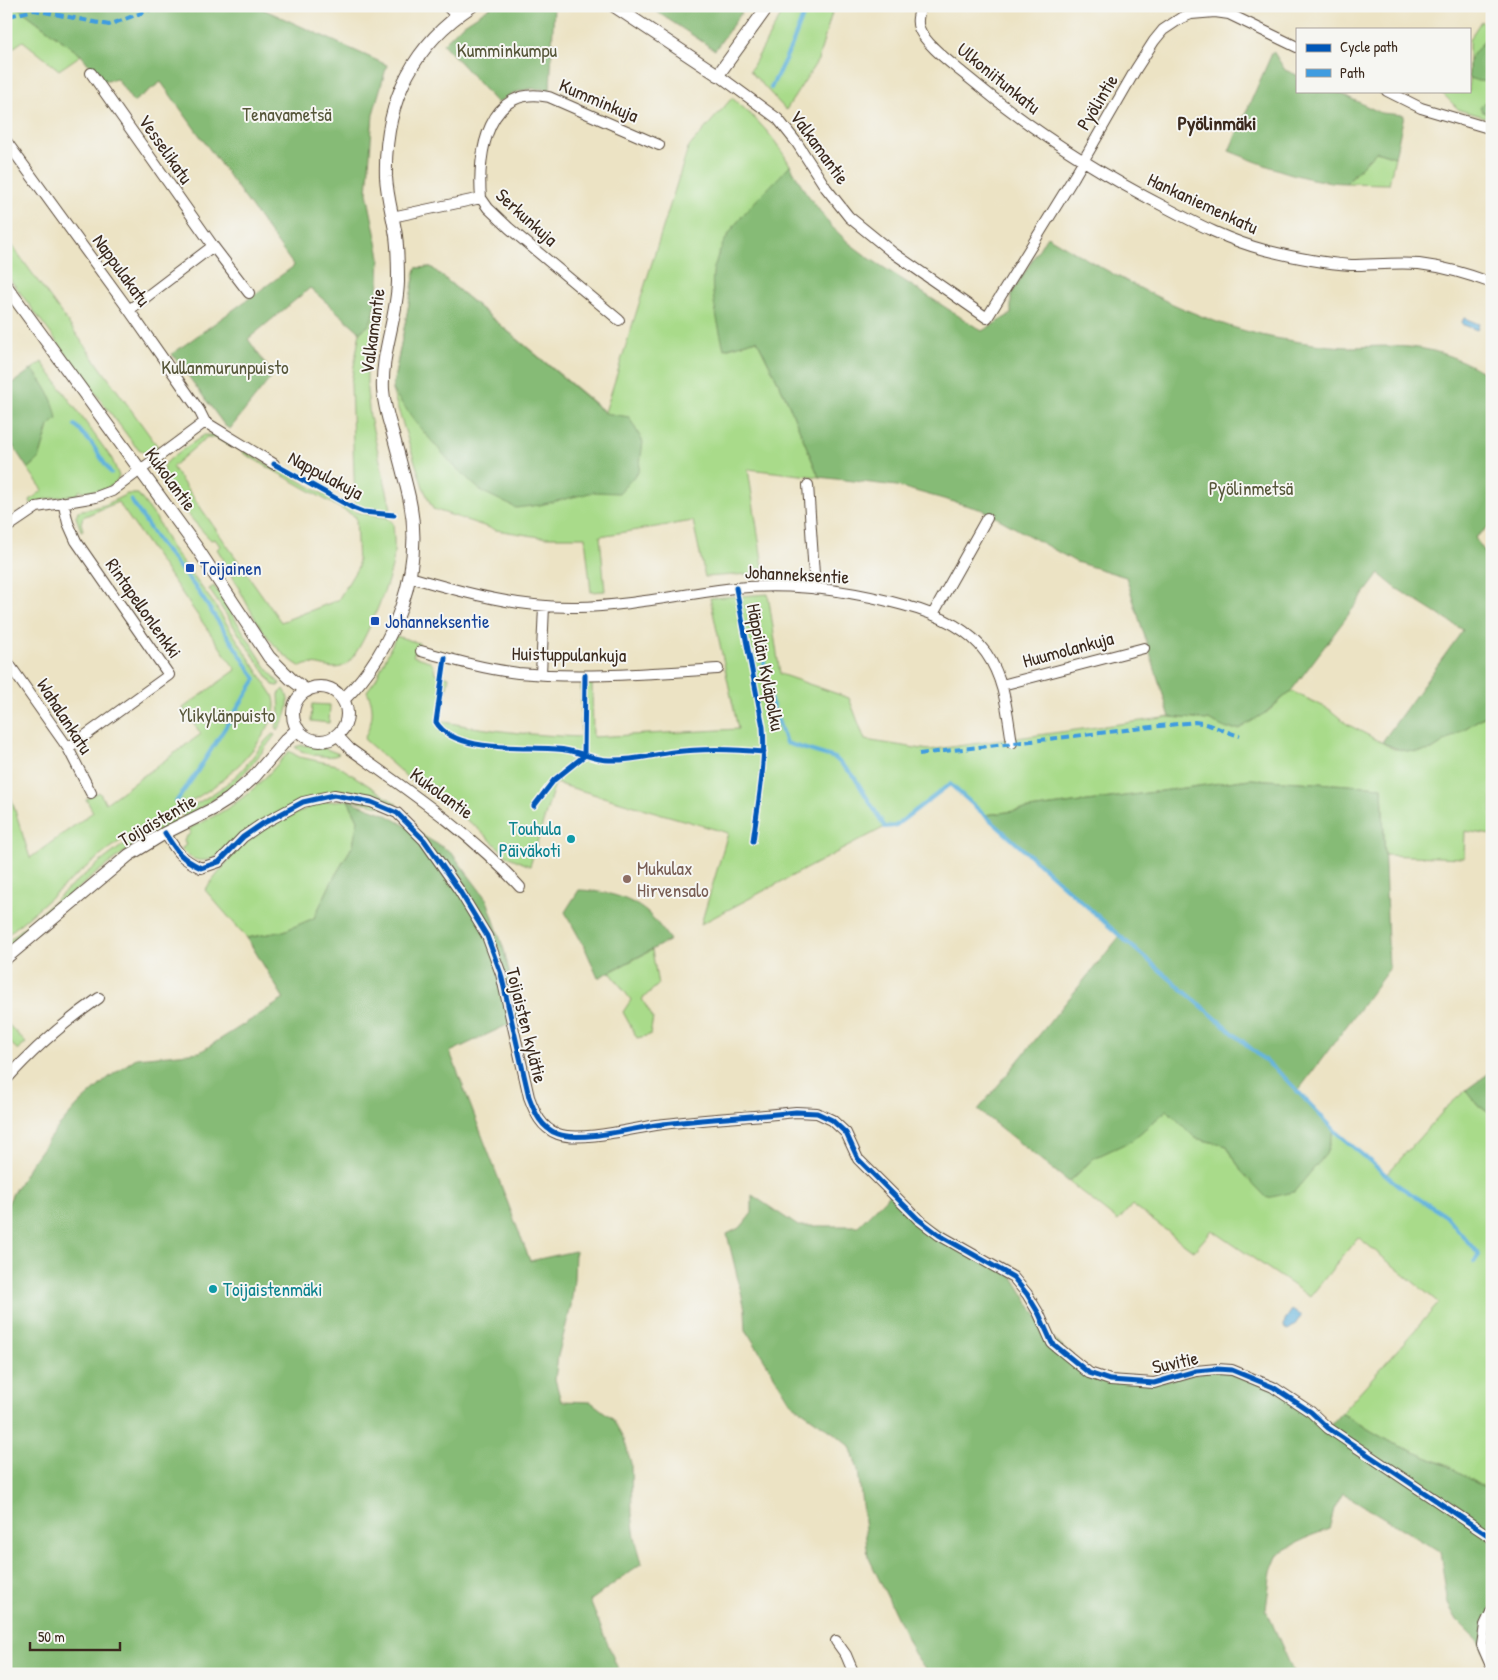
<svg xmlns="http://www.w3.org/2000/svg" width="1498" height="1680" font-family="'Patrick Hand',sans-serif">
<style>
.green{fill:#a9db8a;stroke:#728254}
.forest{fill:#86bb76;stroke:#60724a}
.water{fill:#62b3dd;stroke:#4e6e7e}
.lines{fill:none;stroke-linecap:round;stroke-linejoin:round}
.stream{stroke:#62b3dd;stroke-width:4}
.minor-casing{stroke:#564637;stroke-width:12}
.tertiary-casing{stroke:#564637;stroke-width:14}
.minor{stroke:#fff;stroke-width:10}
.tertiary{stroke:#fff;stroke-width:12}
.quiet{stroke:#3f9ce0;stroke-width:4;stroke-dasharray:8 4;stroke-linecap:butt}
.cycleway-casing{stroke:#f6f6f2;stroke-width:8}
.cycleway{stroke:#0057b8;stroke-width:5}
.transit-dot{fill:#1a4fb4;stroke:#f6f6f2;stroke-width:2}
.culture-dot{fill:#0f9aa8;stroke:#f6f6f2;stroke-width:2}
.education-dot{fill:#8d6e63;stroke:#f6f6f2;stroke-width:2}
.labels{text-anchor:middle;stroke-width:4;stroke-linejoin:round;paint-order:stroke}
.park-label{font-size:19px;fill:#565639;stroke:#f6f6f2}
.street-label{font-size:19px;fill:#3b2a1e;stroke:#f6f6f2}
.transit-label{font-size:19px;fill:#164399;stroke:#f6f6f2;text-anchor:start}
.culture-label{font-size:19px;fill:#0d838f;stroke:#f6f6f2;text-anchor:end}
.education-label{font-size:19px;fill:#785e54;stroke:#f6f6f2;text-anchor:start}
.neighbourhood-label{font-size:20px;font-weight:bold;fill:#3b2a1e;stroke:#f6f6f2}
</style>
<rect width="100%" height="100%" fill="#f6f6f2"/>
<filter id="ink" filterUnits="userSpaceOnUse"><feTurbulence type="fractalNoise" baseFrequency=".02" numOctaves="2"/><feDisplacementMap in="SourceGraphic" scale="10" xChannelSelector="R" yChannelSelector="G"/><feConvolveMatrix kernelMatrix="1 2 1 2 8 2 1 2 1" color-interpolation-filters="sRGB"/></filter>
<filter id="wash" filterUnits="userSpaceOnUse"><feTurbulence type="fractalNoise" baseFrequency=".0096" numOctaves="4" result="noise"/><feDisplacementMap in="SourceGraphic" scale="20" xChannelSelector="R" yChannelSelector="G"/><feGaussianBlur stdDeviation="1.12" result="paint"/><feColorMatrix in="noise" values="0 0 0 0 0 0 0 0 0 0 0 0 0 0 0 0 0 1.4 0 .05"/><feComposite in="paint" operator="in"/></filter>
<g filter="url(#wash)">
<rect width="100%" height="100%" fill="#ece3c4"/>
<!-- green -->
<path class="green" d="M6,6H16L81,55L59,70L23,41L6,53Z
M786,6H834L818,60L786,110L750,71Z
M1481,21L1492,31V119L1459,110L1440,91H1469V40Z
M732,98C758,120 773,135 790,165L776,182L725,349L757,340L788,402L819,477L748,469L764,573L705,577L693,521L600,536L605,591L591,592L585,537H540L496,530L433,509L423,487L392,390L416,268L431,267L605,412L688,148Z
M1376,151L1395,157L1389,184L1346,183Z
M6,237L158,447L145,453L136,447L6,274Z
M374,314L376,317L367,363V391L370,417L391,509L388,512L366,509L355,505L351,383L360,332L369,325Z
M42,362L112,459L119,476C113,492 93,491 79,491L78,494L47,499L31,504L30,500L43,490L28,469L39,459L49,426L42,382L32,369Z
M213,433L232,444V447L216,438L207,437L172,467L281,622L338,600L358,567L356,517L243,453L244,451L272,467L280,470L356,512L388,518L393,523C394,536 395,549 393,562C390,581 361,656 345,665C331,674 315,658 301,667C257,641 243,589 217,549L220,546L215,539L211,540C200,529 157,482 164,466C169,457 195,442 204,435H211Z
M127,494H138L156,518L171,547L212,601L273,695C279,710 270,724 262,737C242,766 217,787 186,804C164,816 140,825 120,841C80,870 44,904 6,936V794L8,788L30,858L93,812L86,799L99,792L106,803L201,734L183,708L236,670L118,502L83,517L81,523L83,530L81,531L76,517L78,511L105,505Z
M214,586L266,667L280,684L278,686L273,685L209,589Z
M768,594L780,674L849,698L865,740L929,750L1170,717L1208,720L1266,713L1291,691L1329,709L1347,724L1394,749L1432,750L1492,711V835L1465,831L1464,858L1385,855L1382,787L1250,779L985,815L950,785L895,826L885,827L701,924L728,833L555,783L530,866L509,857L475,826L408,778L364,739C372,723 376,709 367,691L376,679L396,636L419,643L413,656C423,659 435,660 435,673L449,677L440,721C489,731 531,735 581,737V683L592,682L593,737L738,729L710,598Z
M284,689C293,703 286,717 278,730L276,727L280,714L279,694Z
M312,704L330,705L329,723L311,721Z
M273,734L275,735C246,774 227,795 183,817L181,812C202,801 223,789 240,772C249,763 265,739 273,734Z
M302,745L319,746L339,754C331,760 302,754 295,747Z
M289,751L299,757L337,765L397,804L392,809L323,793L214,858C199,863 191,860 181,849L186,845L184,840L186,837L190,834V828C236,807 256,790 289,751Z
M348,800L358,820L353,845L332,881L314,918L284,931L247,938L205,890L234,853L263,830L320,802Z
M175,815L178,820C113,852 61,904 6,951V943C57,900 114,842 175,815Z
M652,950L658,985L642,999L653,1018L650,1035L637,1038L623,1012L631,1000L610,972Z
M6,1022L26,1043L18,1050L6,1039Z
M1466,1090L1479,1106L1492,1115V1491L1448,1466L1390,1442L1341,1413L1439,1303L1358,1237L1310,1297L1212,1230L1194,1251L1132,1205L1118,1221L1069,1182L1094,1158L1131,1140L1167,1110L1195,1138L1227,1146L1241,1171L1326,1154L1334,1130L1386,1175L1446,1108Z"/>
<!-- forest -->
<path class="forest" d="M16,6H256L387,65L373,114L367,193L380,257L379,282L374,314L369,325L360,332L310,288L248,339L273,375L230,429L225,426L172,354L294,266L161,82L133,102L117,79L104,81L99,77L81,55Z
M492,6H554L550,90C529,86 514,91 497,103L443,44L461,26Z
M648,6H746L715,50Z
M1491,31L1492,82L1478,81L1469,78V60Z
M1273,51L1285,70L1297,75V91H1335L1381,113L1404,115L1395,157L1376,151L1346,183C1305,182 1267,166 1229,151Z
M1492,101V116L1483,112L1480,107L1484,103Z
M790,165L805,191L831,226L849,243L869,258L982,331L1011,314V295L1047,236C1119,278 1193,322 1275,338C1299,342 1323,346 1347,347C1367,347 1387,345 1408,347C1438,349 1467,361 1492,378V524L1475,538L1492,562V711L1432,750C1412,754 1399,751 1382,742L1463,630L1396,588L1379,574L1291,691L1265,713L1239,729H1227L1208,720L1170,717L1126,577L1076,562L983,510L897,486L819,477L788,402L757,340L724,349C719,327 710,295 713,273C713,268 716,263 717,258C731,219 764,195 790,165Z
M431,267L605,413L629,417L643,442L639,471L619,493L594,492L540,505L516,508L481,491L453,465L421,429L392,390L416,268Z
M32,369C45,385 54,399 57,419L49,426L39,459L28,469L13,446L6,450V388Z
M1250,779L1382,787L1389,969L1298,1091L1334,1130L1326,1154L1294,1192L1267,1198L1241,1171L1227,1146L1195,1138L1167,1110L1131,1141L1094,1158L1069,1182L978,1110L1120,936L985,815Z
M348,800L385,814L451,852L487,900L504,950L520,1019L450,1052L530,1261L575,1251L574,1279L571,1306L558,1356L555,1379L561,1401L591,1402L612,1418L624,1439L631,1463L632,1514L635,1538L642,1563L590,1601L620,1674H6V1366L8,1365L6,1360V1208L13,1193L32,1162L54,1132L78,1105L108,1078L136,1058L200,1052L284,999L247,938L284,931L314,918L332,881L353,845L358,820Z
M579,890C605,891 632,897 651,916C658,923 664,932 670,940L598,978L585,948L565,912Z
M1492,1071V1115L1479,1106L1466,1090Z
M891,1193L918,1219L1013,1277L1046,1331L1089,1373L1154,1383L1217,1369L1273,1387L1328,1428L1341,1413L1390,1442L1448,1466L1492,1491V1668L1482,1645L1457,1620L1448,1604L1440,1552L1343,1493L1334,1509L1329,1529L1310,1536L1278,1554L1271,1571L1266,1609L1294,1674H929L914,1653L868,1556L858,1470L850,1446L838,1436L792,1404L746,1330L745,1309L727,1234L741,1227L752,1213V1195L798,1226H858Z"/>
<!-- water -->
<path class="water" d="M1464,318L1479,324L1477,330L1461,324Z
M1292,1310L1301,1316L1294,1326L1288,1330L1284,1327L1285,1320Z"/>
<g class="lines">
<!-- stream -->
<path class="stream" d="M771,88L791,47L807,6
M75,425L92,444L111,473
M131,500L160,544L196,588L256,679L197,772L176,802
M758,627L770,698L786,743L835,758L853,775L885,827L895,826L950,784L1120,936L1283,1076L1338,1134L1399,1186L1446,1216L1479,1255L1474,1262"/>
</g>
</g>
<g filter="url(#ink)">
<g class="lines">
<defs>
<path id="minor" d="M447,6L456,16
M921,6C919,13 916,21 919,28C925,44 951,63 964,74C1027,127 1091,169 1165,207C1197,224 1230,241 1265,250C1293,257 1322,263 1351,265C1373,265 1396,262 1419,264C1444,267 1468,274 1492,283
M91,73L213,246L129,310
M718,75L778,119L797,143L826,188L849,217L892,252L987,318L1074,177L1136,69L1154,41L1163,30L1181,18L1191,14L1215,12L1229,14L1297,47
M1387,91L1421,108L1492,129
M6,141L129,310L199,410L205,422L112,491L96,497L37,507L6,528
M481,198C477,154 488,83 549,97L659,145
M392,217L481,198L488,208L509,228L619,320
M213,246L249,293
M205,422L274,464
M808,485L815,589
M63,502L68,523L76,541L169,675L68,748
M410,577C465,593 519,608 577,607C630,606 682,594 735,588C790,583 849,590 903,605C934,613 967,626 986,653C1005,680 1007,712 1012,743
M933,614L987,518
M421,651C453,660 485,669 518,673C584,679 652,673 718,669
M6,660L68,748L91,793
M541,674L544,606
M1002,685L1144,648
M337,735L350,749C410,792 471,833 520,887
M165,833C177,852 180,858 201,868L219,862L243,837L262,824L303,802L334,795L371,802L397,813L424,840L459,890L487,936L501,974L529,1097C535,1113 541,1128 558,1134C580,1142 631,1129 656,1125C702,1119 750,1117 796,1112L817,1113L832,1120L846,1133L858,1159L918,1219L939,1235L1013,1277L1027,1294L1039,1314L1052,1343L1089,1373L1110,1380L1154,1383L1196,1371L1217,1369L1232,1370L1273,1387L1311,1412L1328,1428L1492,1538
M6,1080C33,1049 65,1022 99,998
M1492,1610L1485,1625L1482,1645L1492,1668
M836,1641L846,1655L854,1674"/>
<path id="tertiary" d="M614,6L718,75L768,6
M6,286L197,548L269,657L291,679L307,691
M293 714a27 27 0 1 1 54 0a27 27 0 1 1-54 0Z
M343,700C395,649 425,569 409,497C404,475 398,453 392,431C388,418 384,404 383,390C381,353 397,318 398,282C398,266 398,251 396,236C393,216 387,197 386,177C384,105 411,46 472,6
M6,958L129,855L165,833L213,809L229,799L254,777L285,741L298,729"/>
</defs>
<!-- minor casing -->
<use href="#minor" class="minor-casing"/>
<!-- tertiary casing -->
<use href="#tertiary" class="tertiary-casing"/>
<!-- minor -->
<use href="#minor" class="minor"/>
<!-- tertiary -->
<use href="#tertiary" class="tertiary"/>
<!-- quiet -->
<path class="quiet" d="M9,16L34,10L109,25L149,10V6
M919,754L1195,722C1211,724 1225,732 1240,736"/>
<defs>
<path id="cycleway" d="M274,464L353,508L363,512L394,515
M736,588L763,727C766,765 758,803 753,841
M445,658L436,722C455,755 532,745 565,750C580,752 594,760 609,760C631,761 652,755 673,752C704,748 734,749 764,752
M534,806L554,780L584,756L585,675
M165,833C177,852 180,858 201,868L219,862L243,837L262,824L303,802L334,795L371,802L397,813L424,840L459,890L487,936L501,974L529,1097C535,1113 541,1128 558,1134C580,1142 631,1129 656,1125C702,1119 750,1117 796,1112L817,1113L832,1120L846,1133L858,1159L918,1219L939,1235L1013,1277L1027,1294L1039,1314L1052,1343L1089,1373L1110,1380L1154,1383L1196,1371L1217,1369L1232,1370L1273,1387L1311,1412L1328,1428L1492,1538"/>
</defs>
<!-- cycleway casing -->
<use href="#cycleway" class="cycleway-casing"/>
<!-- cycleway -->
<use href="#cycleway" class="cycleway"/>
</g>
</g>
<!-- markers -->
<g class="transit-dot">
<rect x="185" y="563" width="10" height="10" rx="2.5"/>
<rect x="370" y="616" width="10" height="10" rx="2.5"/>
</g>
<g class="culture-dot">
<circle cx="571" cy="839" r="5"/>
<circle cx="213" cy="1289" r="5"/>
</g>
<circle class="education-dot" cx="627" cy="879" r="5"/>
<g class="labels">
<!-- park labels -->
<g class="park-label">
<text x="507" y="57">Kumminkumpu</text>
<text x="287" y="121">Tenavametsä</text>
<text x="225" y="374">Kullanmurunpuisto</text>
<text x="1251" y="495">Pyölinmetsä</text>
<text x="227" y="722">Ylikylänpuisto</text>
</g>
<!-- street labels -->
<g class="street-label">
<text transform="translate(999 78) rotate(39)" y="7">Ulkoniitunkatu</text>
<text transform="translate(599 100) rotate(23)" y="7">Kumminkuja</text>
<text transform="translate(1097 102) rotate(-59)" y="7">Pyölintie</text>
<text transform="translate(820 147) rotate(54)" y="7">Valkamantie</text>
<text transform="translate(166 149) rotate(55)" y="7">Vesselikatu</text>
<text transform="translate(1203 203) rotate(25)" y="7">Hankaniemenkatu</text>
<text transform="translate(527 217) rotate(42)" y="7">Serkunkuja</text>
<text transform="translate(122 270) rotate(54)" y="7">Nappulakatu</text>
<text transform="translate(372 331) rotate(-82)" y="7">Valkamantie</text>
<text transform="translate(326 475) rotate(28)" y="7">Nappulakuja</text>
<text transform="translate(171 479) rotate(54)" y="7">Kukolantie</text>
<text transform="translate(797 574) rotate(3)" y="7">Johanneksentie</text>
<text transform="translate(144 608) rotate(55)" y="7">Rintapellonlenkki</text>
<text transform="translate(1068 649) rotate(-15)" y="7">Huumolankuja</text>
<text transform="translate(569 654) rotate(1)" y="7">Huistuppulankuja</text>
<text transform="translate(766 667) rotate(79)" y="7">Häppilän Kyläpolku</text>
<text transform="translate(65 716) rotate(57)" y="7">Wahalankatu</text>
<text transform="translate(442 793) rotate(36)" y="7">Kukolantie</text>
<text transform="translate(157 820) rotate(-30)" y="7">Toijaistentie</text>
<text transform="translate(527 1025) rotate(76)" y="7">Toijaisten kylätie</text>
<text transform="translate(1175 1362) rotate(-12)" y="7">Suvitie</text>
</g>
<!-- transit labels -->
<g class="transit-label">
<text x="200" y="575">Toijainen</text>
<text x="385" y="628">Johanneksentie</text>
</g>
<!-- culture labels -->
<g class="culture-label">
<text x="561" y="835">Touhula<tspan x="561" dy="22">Päiväkoti</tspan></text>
<text x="223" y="1296" text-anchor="start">Toijaistenmäki</text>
</g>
<!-- education labels -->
<g class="education-label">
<text x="637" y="875">Mukulax<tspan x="637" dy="22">Hirvensalo</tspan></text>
</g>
<!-- neighbourhood labels -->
<g class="neighbourhood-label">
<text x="1217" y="130">Pyölinmäki</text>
</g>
</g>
<!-- margin -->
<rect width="1498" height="1680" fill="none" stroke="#f6f6f2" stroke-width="25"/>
<!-- legend -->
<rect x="1296" y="28" width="175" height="65" fill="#f6f6f2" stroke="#aba49d"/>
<rect x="1306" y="44" width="25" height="8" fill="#0057b8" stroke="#aba49d"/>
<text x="1340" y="52" font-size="15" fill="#3b2a1e">Cycle path</text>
<rect x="1306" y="69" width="25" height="8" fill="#3f9ce0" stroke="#aba49d"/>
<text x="1340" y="78" font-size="15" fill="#3b2a1e">Path</text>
<!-- scale -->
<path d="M30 1642v8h90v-8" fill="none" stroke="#3b2a1e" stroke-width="2.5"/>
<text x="38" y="1642" font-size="15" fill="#3b2a1e" stroke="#f6f6f2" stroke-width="4" paint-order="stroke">50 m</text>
</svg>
